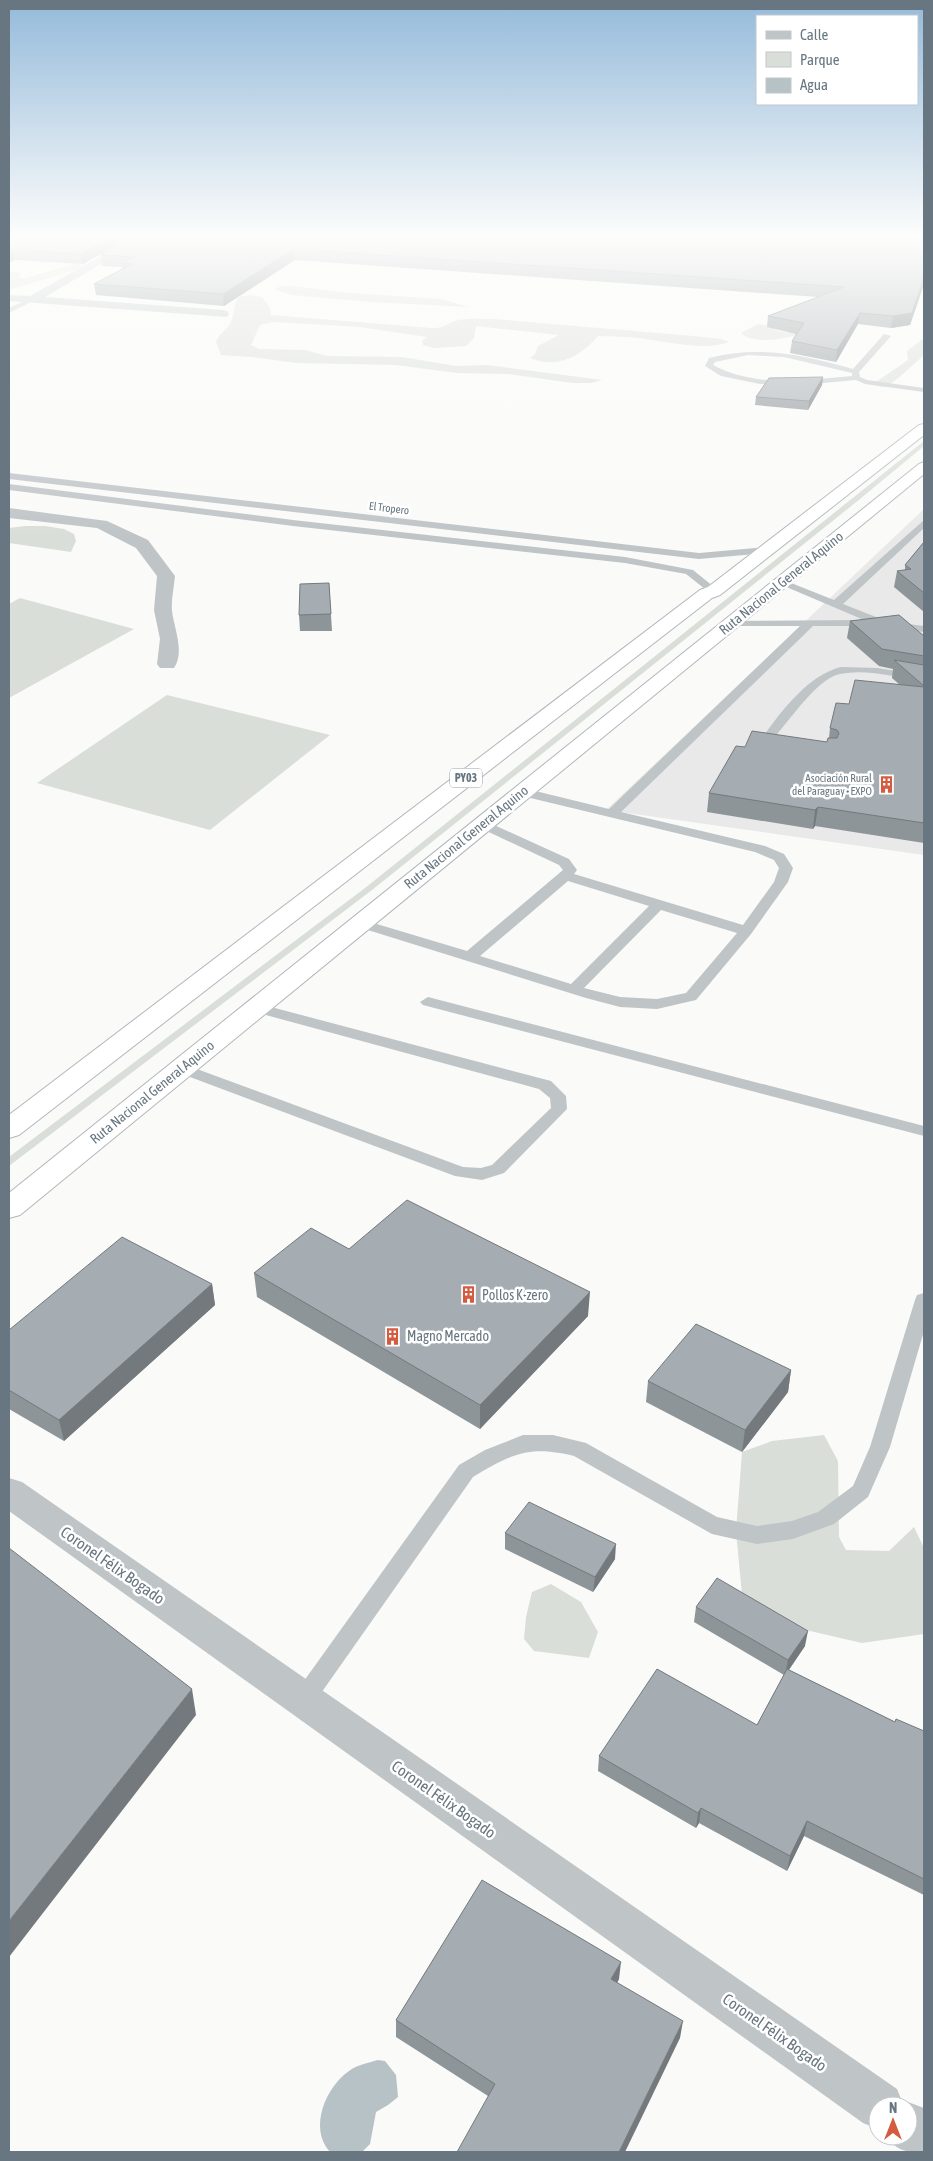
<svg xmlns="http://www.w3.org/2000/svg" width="933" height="2161" font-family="'Asap Condensed',sans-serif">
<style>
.built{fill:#e8e9e8}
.green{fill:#daded8}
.water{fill:#b7c2c6}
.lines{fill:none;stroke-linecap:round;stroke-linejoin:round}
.highway-casing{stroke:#b3b7bb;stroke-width:2}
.lane{fill:#bfc4c7;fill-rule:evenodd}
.street{fill:#bfc4c7;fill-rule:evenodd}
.highway{fill:#fff;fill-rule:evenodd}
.wall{fill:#8e9599}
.shaded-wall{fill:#74797d}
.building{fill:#a5adb2;stroke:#74797d}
.labels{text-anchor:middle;stroke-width:5;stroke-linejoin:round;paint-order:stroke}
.far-street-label{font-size:11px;fill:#677680;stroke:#fff}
.far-poi-label{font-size:11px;fill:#677680;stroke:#fff;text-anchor:end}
.shield{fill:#fff;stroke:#959fa6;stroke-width:1}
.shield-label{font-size:12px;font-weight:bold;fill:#677680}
.street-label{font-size:14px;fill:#677680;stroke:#fff}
.poi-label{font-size:14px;fill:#677680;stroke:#fff;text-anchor:start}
.near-street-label{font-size:16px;fill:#677680;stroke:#fff}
</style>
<rect width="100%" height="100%" fill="#fafaf8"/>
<!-- built -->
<path class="built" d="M924,509V855L606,810Z"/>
<!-- green -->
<path class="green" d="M87,260L89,261L79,269L9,290V271L20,273V278H26Z
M291,286L351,293L442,299L468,307L371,302L292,295L275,290L278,287Z
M250,295L262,297L270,308L271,315L432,328C440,328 443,327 450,323C462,317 481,319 494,319L693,336L721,339L729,342C707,351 668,342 645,339C629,336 613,337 598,336C580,357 557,369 530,358L535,354L538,346L559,335L476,326L474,338L466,346L434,348L423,345L422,341L427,337L360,327L274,322L260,325L251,345L259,349L305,350L327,356L402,357L456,366L487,365L602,380L591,383H573L508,374L457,373L396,365L296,363L252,357L221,355L216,342C219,333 227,330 231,322C235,313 233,305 238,297Z
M758,324L769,326L778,331L799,334C785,339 753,345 741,333Z
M924,338V355C917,361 890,387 884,387C881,387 876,385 873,384L908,360L907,351Z
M924,441V446L860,499L372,890L9,1166V1157L365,888Z
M25,526H45L64,529L74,534L76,541L71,552L9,543V528Z
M20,598L134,629L9,698V604Z
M167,695L330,735L210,830L37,783Z
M824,1435L838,1461L839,1537L846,1550L889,1551L914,1527L924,1548V1634L862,1643L797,1628L742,1595L736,1531L742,1452L772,1441Z
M551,1584L581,1602L598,1632L589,1658L534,1651L524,1639L526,1617L532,1592Z"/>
<!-- water -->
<path class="water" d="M378,2060L385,2061L396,2075L398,2097L388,2105L376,2112L370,2144L362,2152H330C308,2128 326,2087 349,2071C356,2065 368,2063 378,2060Z"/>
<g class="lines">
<defs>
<path id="highway" d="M924,424V435L720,595L712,598L19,1135L9,1138V1115L700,590L708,587L919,425Z
M924,462V474L20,1215L9,1218V1193L919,464Z"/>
</defs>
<!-- highway casing -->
<use href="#highway" class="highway-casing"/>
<!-- lane -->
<path class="lane" d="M31,298L33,301L9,313V308Z
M884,334L891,336L859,372L860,377L867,380L924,388V392L865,384L856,380L801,385L760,384L721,376L705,366L709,358C759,345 804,355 853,369ZM748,355L784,357L852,373V376C806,380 756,388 713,365L715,362Z
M9,473L699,553L766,547L771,550L766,553L699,559L9,479Z
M9,484L293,520L625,557L693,570L719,591L714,594L710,593L686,574L625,563L293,526L9,490Z
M924,520V528L843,604L876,617L877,620L924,626V632L881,626H813L621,812L765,846L784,854L793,868L788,882L751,934L696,1000L657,1009L620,1007L586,998L355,926L353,923L360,919L467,951L563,870L559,865L478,827L476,824L478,821L483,820L569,859L577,870L574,874L743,925L774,882L779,868L774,860L755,852L518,795L517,792L523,788L609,809L800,626H732L727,623L728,621L864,620L777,583L782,580L786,581L834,600ZM568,881L649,906L571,984L480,956ZM661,910L737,933L686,993L657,999L620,997L584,988Z
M841,667L877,668L924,675V681C898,678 863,667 836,675C816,682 791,718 777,734V739L790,746L788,749L784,750L767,744L765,734C783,709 809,675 841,667Z
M428,997L924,1126V1136L423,1005L420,1002Z
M256,1003L551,1081L566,1096L567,1109L504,1173L482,1180L455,1176L174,1071L172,1068L174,1065H186L463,1167L481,1168L492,1165L551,1108L550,1098L539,1089L251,1011L248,1008L251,1005Z
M924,1293V1331L890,1447L868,1497L834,1524L793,1539L757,1544L712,1534L574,1456C528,1445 512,1454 473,1477L312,1706L304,1710L296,1706L292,1699L296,1692L459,1465L485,1450L523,1435H553L586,1443L717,1517L757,1526L792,1521L818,1512L853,1486L870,1447L915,1300L917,1295Z"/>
<!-- street -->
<path class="street" d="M137,236H149L45,297L223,310L227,311L229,314L227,317L9,301V295L30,296Z
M9,508L107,521L148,540L175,576C174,587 171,600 172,611C174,628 185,652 174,668H160L157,664L160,639L154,610L157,576L136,548L97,528L9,518Z
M9,1478L22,1482L897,2089L903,2104L908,2102L924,2108V2152C909,2152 895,2152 888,2136H908V2106H878V2129L863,2123L9,1511Z"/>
<!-- highway -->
<use href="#highway" class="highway"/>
</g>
<!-- wall -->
<path class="wall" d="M9,236H134L83,264L15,260Z
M135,236H924V284L910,325L891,328L858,324L836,362L790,353L792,341L796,334L767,327L768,316L818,297L295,260L224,306L96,295L94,284L122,269V267L102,266L101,255Z
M823,377L822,385L808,410L755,405L756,397Z
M924,542V612L894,587L897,571L905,570V565Z
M329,583L332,631H300L299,615Z
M850,621L924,636V843L815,826L813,829L707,812L709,793L745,747L827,742L829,738L830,728L849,704L900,685L892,678L893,669L879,666L847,638Z
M349,1249L588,1316L480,1429L257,1297L254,1273Z
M212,1284L215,1305L64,1441L9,1409V1330Z
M791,1370L788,1392L742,1452L646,1402L648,1381Z
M505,1533L615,1559L593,1592L505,1549Z
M696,1607L805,1646L789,1670L895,1722L924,1731V1895L804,1836L787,1871L699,1823L696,1828L598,1771L599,1756L757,1725L784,1675L694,1622Z
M619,1979L617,1983L680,2038L488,2096L396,2037V2020Z"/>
<!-- shaded-wall -->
<path class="shaded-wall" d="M114,236H134L83,264L81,254Z
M13,249L15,260L9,263V251Z
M294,249L295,260L224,306L223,294Z
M924,278V284L910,325L891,328L893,316Z
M860,313L858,324L836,362L837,350Z
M823,377L822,385L808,410L809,401Z
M818,807L815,826L813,829L815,810Z
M212,1284L215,1305L64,1441L59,1420Z
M590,1292L588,1316L480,1429V1405Z
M791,1370L788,1392L742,1452L745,1430Z
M616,1544L615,1559L593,1592L595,1577Z
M808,1631L805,1646L785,1675L788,1660Z
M192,1689L196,1715L9,1957V1921Z
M701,1808L699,1823L696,1828L698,1813Z
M807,1821L804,1836L787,1871L790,1856Z
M621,1962L619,1979L609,1996L611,1979Z
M683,2021L680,2038L625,2152H619Z"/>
<!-- building -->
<path class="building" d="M9,236H114L81,254L13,249L9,251Z
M135,236H746L924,245V278L912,313L893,316L860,313L837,350L792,341L804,323L768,316L844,287L294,249L223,294L94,284L132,264L122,263L133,257L101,255Z
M823,377L809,401L756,397L769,378Z
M924,542V593L897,571L911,569L905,565Z
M329,583L331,614L299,615L300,584Z
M899,615L924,636V656L882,649L850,621Z
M894,660L924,665V686Z
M855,680L924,687V823L818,807L815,810L709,793L736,746L745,747L752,731L827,742L828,738H837L839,733L837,730L830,728L836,703L849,704Z
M407,1200L590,1292L480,1405L254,1273L311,1228L349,1249Z
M122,1237L212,1284L59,1420L9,1390V1330Z
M696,1324L791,1370L745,1430L648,1381Z
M529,1502L616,1544L595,1577L505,1533Z
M9,1548L192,1689L9,1921Z
M717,1578L808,1631L788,1660L696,1607Z
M657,1669L757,1725L787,1669L895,1722L896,1719L924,1731V1879L807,1821L790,1856L701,1808L698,1813L599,1756Z
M482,1880L621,1962L611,1979L683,2021L619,2152H457L495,2084L396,2020Z"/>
<!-- sky -->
<linearGradient id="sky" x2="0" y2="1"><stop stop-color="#94bada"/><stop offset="0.44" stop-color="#fdfdfc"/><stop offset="1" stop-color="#fdfdfc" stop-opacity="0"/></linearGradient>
<rect width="933" height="538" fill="url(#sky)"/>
<!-- icons -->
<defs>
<symbol id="building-bare" viewBox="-9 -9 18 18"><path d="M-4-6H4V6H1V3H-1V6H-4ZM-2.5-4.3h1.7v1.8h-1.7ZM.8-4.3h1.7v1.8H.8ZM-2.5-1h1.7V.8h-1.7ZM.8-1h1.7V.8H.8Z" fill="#d35b3f" stroke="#fff" stroke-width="2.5" paint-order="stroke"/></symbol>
</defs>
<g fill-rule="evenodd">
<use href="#building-bare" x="874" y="772" width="25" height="25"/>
<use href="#building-bare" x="456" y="1282" width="25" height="25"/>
<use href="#building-bare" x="380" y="1324" width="25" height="25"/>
</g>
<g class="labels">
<!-- far-street labels -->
<g class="far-street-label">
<text transform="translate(389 508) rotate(7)" y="4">El Tropero</text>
</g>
<!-- far-poi labels -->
<g class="far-poi-label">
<text x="872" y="782">Asociación Rural<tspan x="872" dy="13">del Paraguay - EXPO</tspan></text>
</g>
<!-- shield labels -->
<rect class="shield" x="450" y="768.5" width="32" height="19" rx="4"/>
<g class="shield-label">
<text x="466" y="782">PY03</text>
</g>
<!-- street labels -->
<g class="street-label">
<text transform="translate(781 583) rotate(-39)" y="5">Ruta Nacional General Aquino</text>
<text transform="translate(466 837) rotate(-39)" y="5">Ruta Nacional General Aquino</text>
<text transform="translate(152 1092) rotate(-39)" y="5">Ruta Nacional General Aquino</text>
</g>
<!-- poi labels -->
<g class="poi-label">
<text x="482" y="1300">Pollos K-zero</text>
<text x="407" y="1341">Magno Mercado</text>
</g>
<!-- near-street labels -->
<g class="near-street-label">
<text transform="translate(113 1565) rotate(35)" y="6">Coronel Félix Bogado</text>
<text transform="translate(444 1799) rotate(35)" y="6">Coronel Félix Bogado</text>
<text transform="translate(775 2032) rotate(35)" y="6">Coronel Félix Bogado</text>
</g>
</g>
<!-- border -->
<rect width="933" height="2161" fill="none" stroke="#677680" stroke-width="20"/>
<!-- legend -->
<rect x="756" y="15" width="162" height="90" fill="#ffffff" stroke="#c2c8cc"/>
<rect x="766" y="31" width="25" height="8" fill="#bfc4c7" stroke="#c2c8cc"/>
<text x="800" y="40" font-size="15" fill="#677680">Calle</text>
<rect x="766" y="52" width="25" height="15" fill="#daded8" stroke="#c2c8cc"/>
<text x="800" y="65" font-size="15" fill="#677680">Parque</text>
<rect x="766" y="78" width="25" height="15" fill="#b7c2c6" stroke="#c2c8cc"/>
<text x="800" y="90" font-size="15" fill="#677680">Agua</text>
<!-- north arrow -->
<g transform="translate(893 2121)"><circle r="24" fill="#ffffff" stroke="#c2c8cc"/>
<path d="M0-4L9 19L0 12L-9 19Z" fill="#d35b3f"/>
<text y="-8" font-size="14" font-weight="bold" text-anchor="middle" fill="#677680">N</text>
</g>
</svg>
